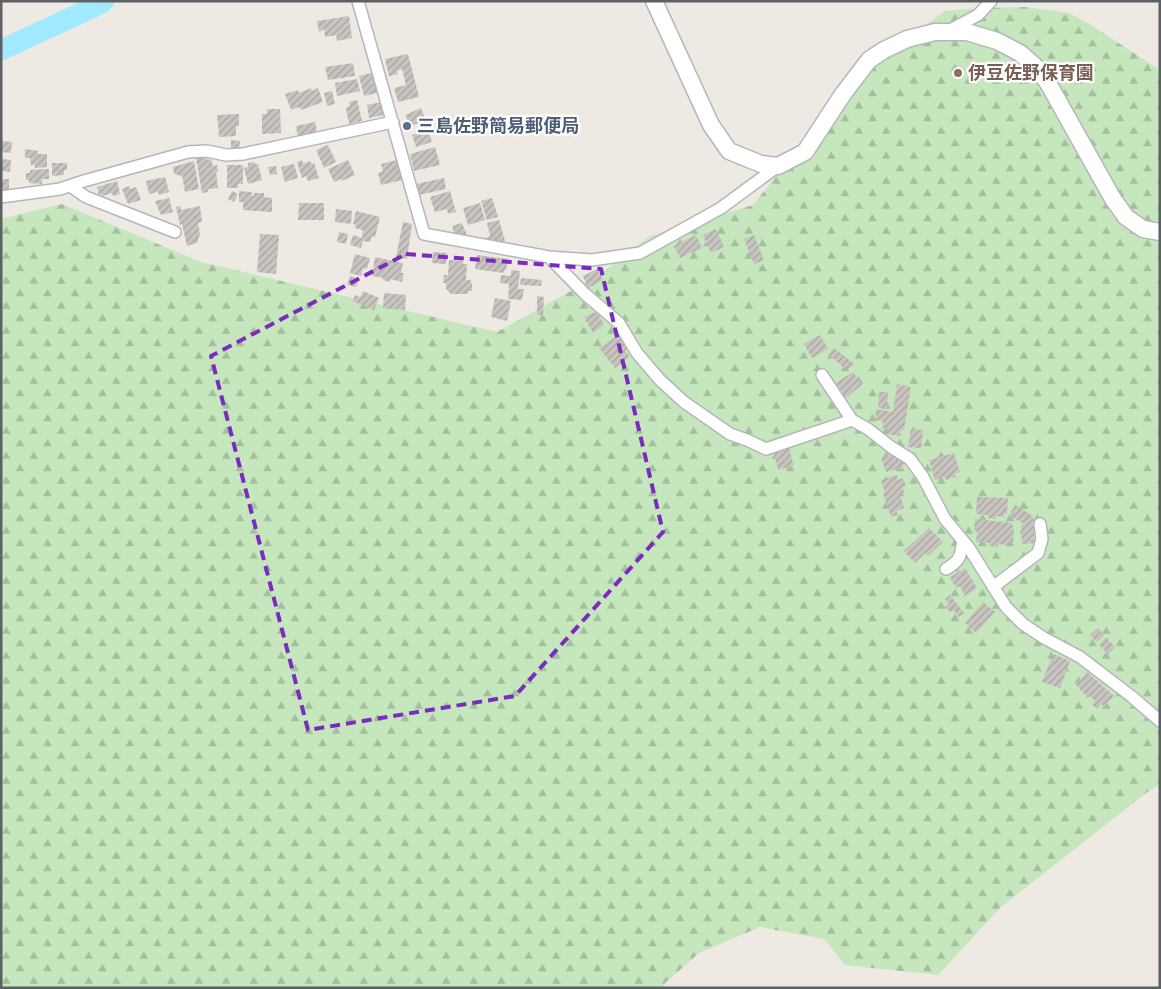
<svg xmlns="http://www.w3.org/2000/svg" width="1161" height="989" font-family="Inter,'Noto Sans JP',sans-serif">
<style>
.forest{fill:url(#forest-firs)}
.lines{fill:none;stroke-linecap:round;stroke-linejoin:round}
.river{stroke:#a2eaff;stroke-width:21}
.building{fill:url(#building-hatch)}
.street-casing{stroke:#b3b7bb;stroke-width:14}
.secondary-casing{stroke:#b2b8bb;stroke-width:19}
.street{stroke:#fff;stroke-width:11}
.secondary{stroke:#fff;stroke-width:16}
.marked{fill:none;stroke:#7b2cbf;stroke-width:4;stroke-dasharray:10 6;stroke-linejoin:round}
.education-dot{fill:#8d6e63;stroke:#fff;stroke-width:2}
.service-dot{fill:#5c6f8a;stroke:#fff;stroke-width:2}
.labels{text-anchor:middle;stroke-width:4.5;stroke-linejoin:round;paint-order:stroke}
.education-label{font-size:18px;font-weight:bold;fill:#785e54;stroke:#fff;text-anchor:start}
.service-label{font-size:18px;font-weight:bold;fill:#4e5e75;stroke:#fff;text-anchor:start}
</style>
<defs>
<pattern id="forest-firs" width="22" height="20" patternUnits="userSpaceOnUse" patternTransform="scale(1.25)"><rect width="22" height="20" fill="#c6e7bd"/><path d="M5 1l3.5 6h-7zM16 11l3.5 6h-7z" fill="#a4bf9d"/></pattern>
<pattern id="building-hatch" width="6" height="6" patternUnits="userSpaceOnUse" patternTransform="scale(1.25)"><rect width="6" height="6" fill="#c9c4bf"/><path d="M-1 1l2-2M0 6l6-6M5 7l2-2" fill="none" stroke="#a6a39f"/></pattern>
</defs>
<rect width="100%" height="100%" fill="#eee9e2"/>
<!-- forest -->
<path class="forest" d="M1025,7L1069,13L1088,23L1160,70V785L1150,790L1001,907L938,975L845,965L824,939L760,927L699,953L664,984L663,988H1V219L62,204L201,262L497,332L596,277L650,236L753,205L857,76L945,11L983,8Z"/>
<g class="lines">
<!-- river -->
<path class="river" d="M1,50L96,6L104,1"/>
</g>
<!-- building -->
<path class="building" d="M349,16L352,38L337,41L336,35L325,37L324,29L319,32L317,21Z
M408,54L419,97L398,102L394,88L406,85L402,69L397,71L398,74L389,76L385,59Z
M353,63L355,76L328,80L325,67Z
M372,73L377,93L364,96L359,76Z
M357,79L360,91L337,96L335,83Z
M311,88L312,91L318,88L323,102L301,110L299,107L291,110L285,94L298,90L299,93Z
M332,91L335,104L327,106L324,93Z
M357,100L362,121L349,124L346,108L350,106L349,102Z
M381,102L383,115L369,118L367,105Z
M421,108L426,120L411,126L405,115Z
M267,109H280L281,133L262,134V114H267Z
M239,114V126H236V136L219,137L217,115Z
M315,122L317,132L298,137L296,126Z
M428,129L432,142L416,147L412,135Z
M231,140L240,141L239,149H231Z
M1,141L12,142L11,153L1,152Z
M328,145L336,162L324,168L316,150Z
M435,147L440,165L414,171L410,154Z
M25,149L38,151V154H47V167L35,168V165H31L30,158H25Z
M203,156V158L206,157L207,160L211,159L213,166L217,165L218,172H216L218,188L208,189V192L202,193L196,158Z
M1,159L11,160L10,172L1,171Z
M302,160L303,164L310,161L312,164L314,163L319,178L308,181L306,176L302,178L297,162Z
M348,160L355,175L342,181L341,179L334,182L328,169Z
M397,160L402,180L381,185L378,173L383,171L381,164Z
M194,161L199,189L185,192L182,176L174,174L173,167Z
M255,162V164H258L262,180L248,184L244,168L248,167V163Z
M52,163H67V170H64V175L52,176Z
M294,164L298,178L285,182L281,167Z
M227,165H243V184H238V188H227Z
M276,166L277,174L270,175L268,167Z
M49,169V179H42V184L29,183V180H26V173H30V170Z
M165,177L169,192L159,195L158,192L149,194L146,181Z
M444,178L446,189L419,195L416,184Z
M1,179H9V190H1Z
M117,181L120,194L113,196L112,193L102,196V194L99,195L97,187Z
M129,186L130,189L136,187L141,200L128,204L122,189Z
M232,191L238,194L234,202L228,199Z
M239,191L252,192V196H254V193H264V197L272,198V212L243,210V202H239Z
M450,191L456,212L448,214L447,209L435,212L430,197Z
M169,198L173,212L161,215L155,201Z
M492,198L498,217L487,220L481,201Z
M299,203H324V220H298Z
M480,203L485,220L468,225L463,208Z
M180,206L181,210L200,206L202,222L198,223L200,234L197,243L187,246L182,224L180,225L176,207Z
M336,209L352,211L351,224L335,222Z
M356,211L380,217L375,237L372,236L370,242L363,241L361,248L350,245L353,235L362,238L363,230L355,228L356,225L353,224Z
M499,220L505,241L499,243L487,242L486,238L490,236L487,223Z
M403,222L412,224L407,259L396,257Z
M462,223L467,235L463,237L455,236L452,226Z
M716,229L724,247L711,253L703,235Z
M339,232L348,234L346,244L337,242Z
M260,234L279,235L276,274L257,272Z
M696,235L702,248L680,258L674,246Z
M754,235L764,260L754,264L744,239Z
M433,252L447,253L446,264L432,263Z
M355,254L370,258L367,269L363,268L361,276L350,273Z
M477,255L508,259L506,270H504V273L475,269Z
M375,257L403,263L401,273H404L402,282L390,279V282L383,280V278L372,276Z
M449,260L463,261V264H467L466,280H471V283H472V291H468V294H451L446,289V283H443L444,275H448Z
M597,269L603,280L588,288L583,276Z
M511,270L520,271L518,289H524L522,300L508,299L509,284L500,283L501,275L511,276Z
M350,276L359,279L356,287L347,285Z
M521,278L542,280L541,286L520,285Z
M363,291L379,298L374,310L353,301L355,295L360,297Z
M384,293L406,295L405,310L383,308Z
M537,296L544,297L543,315H537Z
M495,298L511,301L507,321L491,317Z
M596,312L604,325L593,333L584,317Z
M619,335L628,348L625,351L630,357L615,368L599,348Z
M820,335L828,349L812,358L804,344Z
M834,348L854,364L847,370L829,355Z
M853,372L862,385L846,397L836,383Z
M897,384L911,387L904,430H901L900,436L887,434L888,429L882,428L883,421L875,420L876,409L893,412Z
M879,392H888L887,408H878Z
M911,429L923,430L921,448L908,447Z
M789,448L794,466L778,470L774,452Z
M894,453L906,460L902,468L886,472L881,457Z
M954,453L960,472L955,473L956,477L946,480L945,477L935,480L929,460Z
M897,475L898,480L903,478L906,486L903,487L904,493L900,494L904,508L896,511L898,515L891,517L883,493H885L881,480Z
M977,497L1008,498L1007,514H1004V517L996,516V519L988,518V515L976,514Z
M1015,505L1033,516L1035,543L1022,544L1021,525L1025,524L1009,516Z
M975,519L1012,523V526H1014L1013,542H1009V545L999,544L998,547L989,546V543L976,542L977,531H974Z
M929,528L943,542L928,556L925,553L915,563L904,551Z
M965,568L977,588L965,596L960,586L956,588L950,577Z
M950,595L964,613L959,617L953,610L950,612L945,607L949,604L945,599Z
M983,602L995,612L976,633L965,623Z
M1098,628L1104,635L1097,642L1090,635Z
M1106,637L1115,647L1108,654L1099,645Z
M1053,654L1070,661L1060,688L1042,682Z
M1087,672L1114,696L1104,707L1102,704L1097,709L1092,704L1095,701L1090,696L1088,698L1076,685Z"/>
<g class="lines">
<defs>
<path id="street" d="M358,1L424,234L549,257L592,260L640,253L721,208L778,166
M950,30L978,15L991,1
M70,186L86,197L175,232
M1,197L60,189L84,181L188,152L207,151L226,155L243,154L393,122
M549,257L585,294L619,323L637,353L660,380L684,402L730,434L747,440L766,449L852,420L868,429L891,447L910,459L923,477L945,519L969,548L1006,607L1023,624L1044,638L1080,657L1131,696L1160,721
M822,375L852,420
M946,569C961,560 960,557 963,541
M993,587L1038,553L1042,539L1040,524"/>
<path id="secondary" d="M654,1L711,125L729,151L761,164L778,166L805,152L843,94L869,60L884,50L907,39L935,32H967L997,41L1020,53L1036,67L1048,83L1113,199L1126,217L1143,229L1160,232"/>
</defs>
<!-- street casing -->
<use href="#street" class="street-casing"/>
<!-- secondary casing -->
<use href="#secondary" class="secondary-casing"/>
<!-- street -->
<use href="#street" class="street"/>
<!-- secondary -->
<use href="#secondary" class="secondary"/>
</g>
<!-- marked area -->
<path class="marked" d="M406,254L601,269L663,532L515,696L308,730L211,356Z"/>
<!-- markers -->
<circle class="education-dot" cx="958" cy="73" r="5"/>
<circle class="service-dot" cx="407" cy="126" r="5"/>
<g class="labels">
<!-- education labels -->
<g class="education-label">
<text x="968" y="79">伊豆佐野保育園</text>
</g>
<!-- service labels -->
<g class="service-label">
<text x="417" y="132">三島佐野簡易郵便局</text>
</g>
</g>
<!-- border -->
<rect width="1161" height="989" fill="none" stroke="#5b6164" stroke-width="5"/>
</svg>
